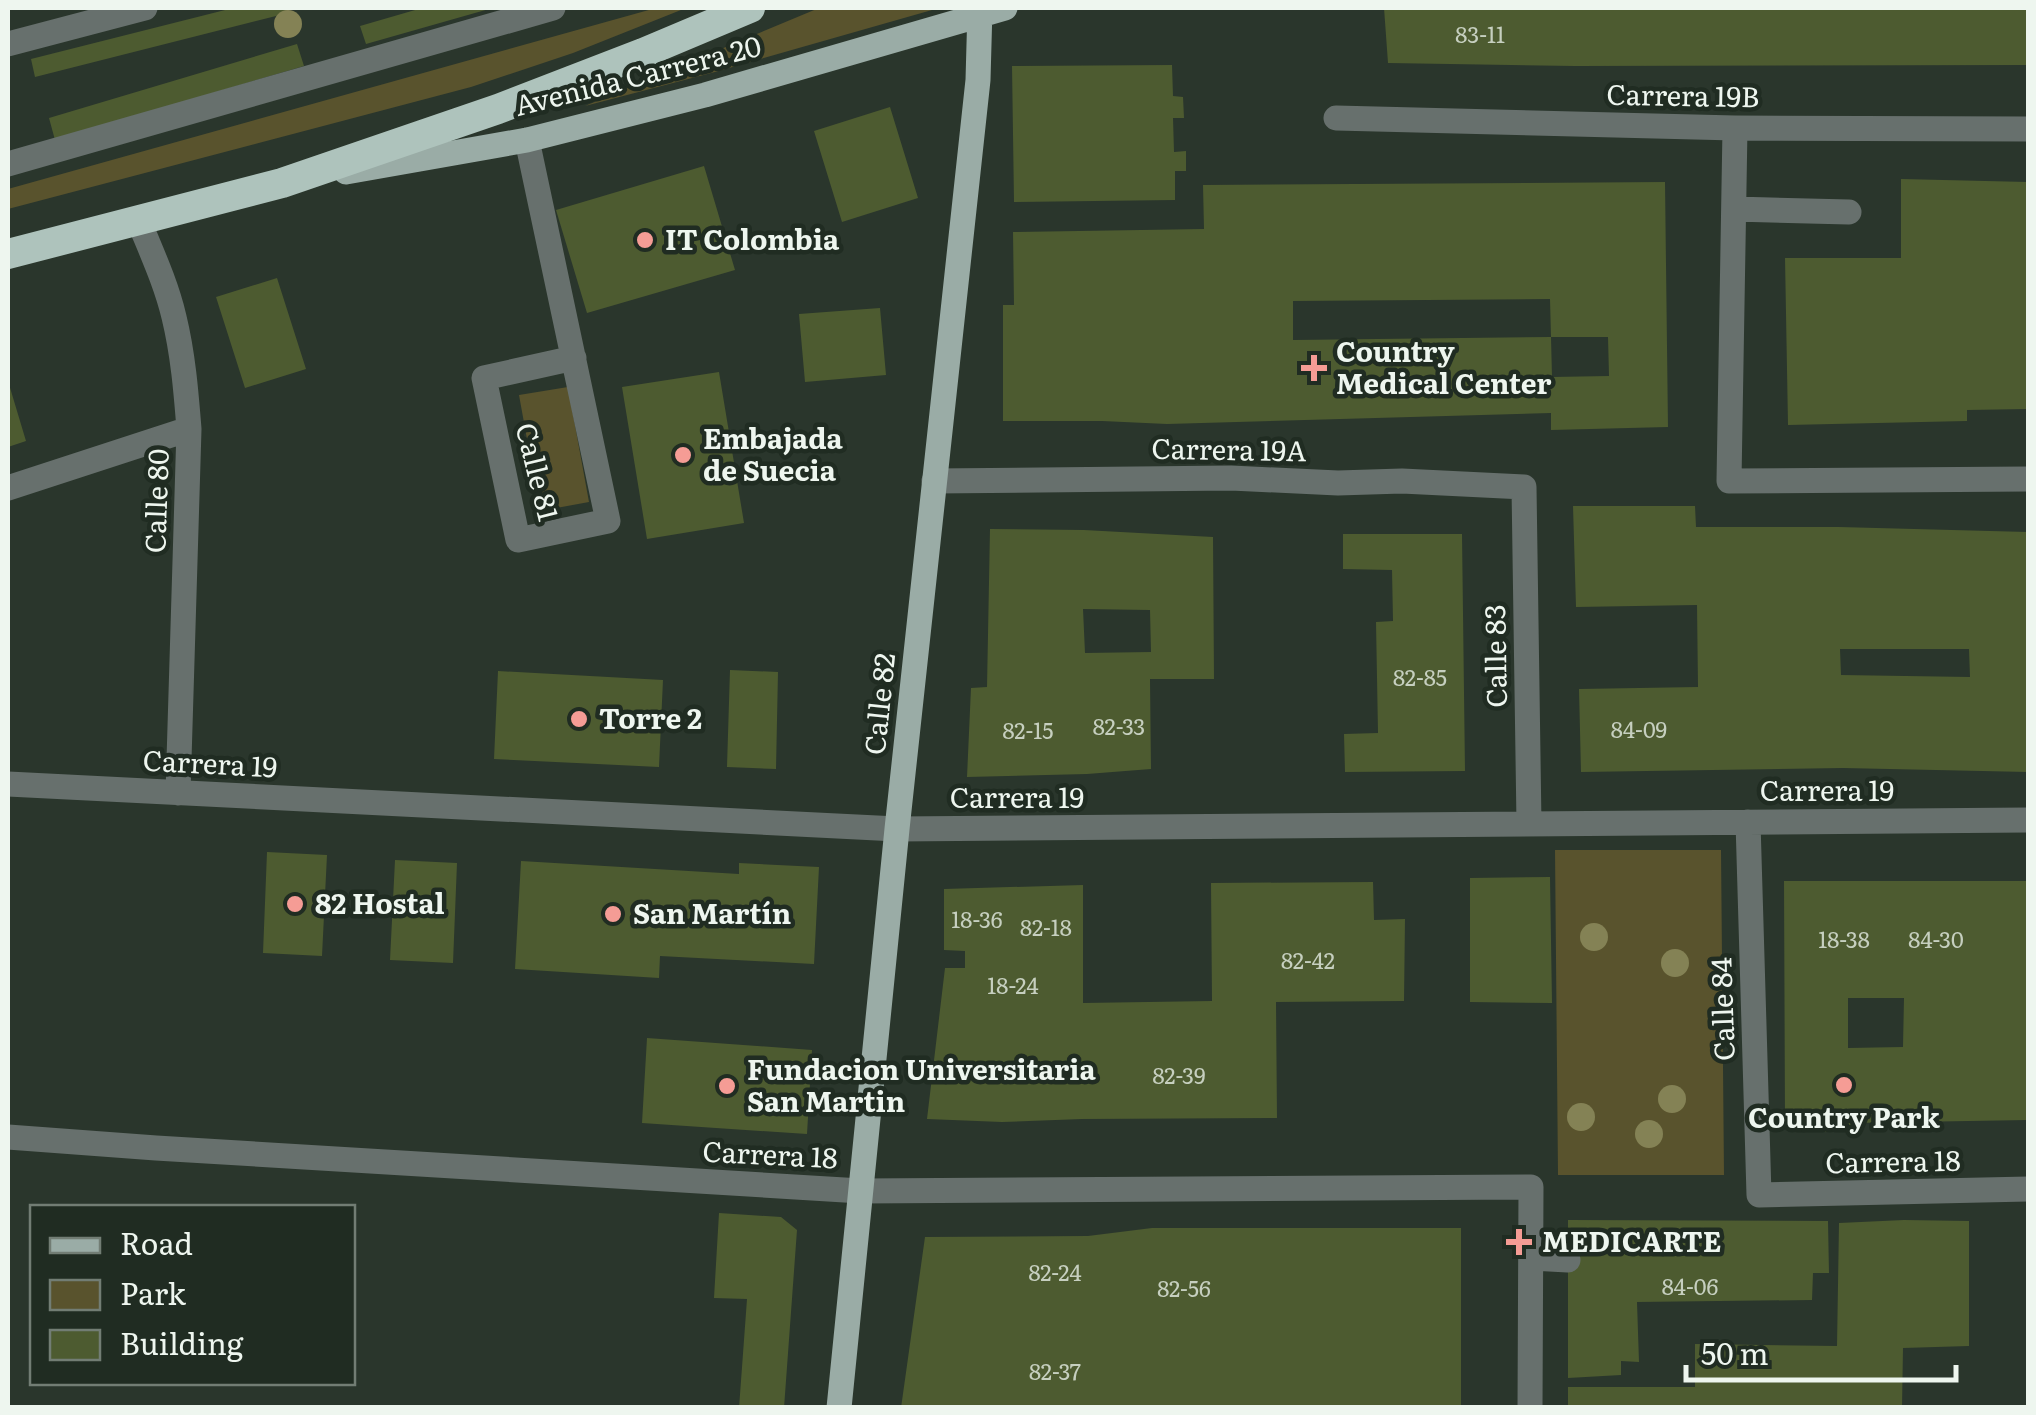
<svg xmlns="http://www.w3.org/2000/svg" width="2036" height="1415" font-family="Literata,serif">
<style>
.green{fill:#59532d}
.building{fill:#4d5b30;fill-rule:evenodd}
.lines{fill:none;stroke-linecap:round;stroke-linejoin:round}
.minor{stroke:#67706d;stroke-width:25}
.major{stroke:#9aaca6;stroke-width:25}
.highway{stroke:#aec3bc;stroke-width:30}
.tree{fill:#848255}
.poi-dot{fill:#f59c95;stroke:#202c22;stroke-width:4}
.labels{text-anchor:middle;stroke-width:9;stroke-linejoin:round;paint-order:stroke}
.number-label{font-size:22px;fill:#c6cfbf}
.street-label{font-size:28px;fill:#eef6ef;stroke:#202c22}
.poi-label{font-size:28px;font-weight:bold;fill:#eef6ef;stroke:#202c22;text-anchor:start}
</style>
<rect width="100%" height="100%" fill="#2a362c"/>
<!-- green -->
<path class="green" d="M656,8H686L573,53L471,87L8,209V189Z
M819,8H939L715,72L585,106Z
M568,387L589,502L540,511L519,395Z
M1555,850H1721L1724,1175H1558Z"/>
<!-- building -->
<path class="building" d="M233,8H286L288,13L35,77L31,59Z
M422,8L489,9L366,44L360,26Z
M1384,8H2028V65L1575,66L1388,63Z
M297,44L304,66L55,140L49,118Z
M1172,65L1173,96L1183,97L1184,118H1173L1174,152L1186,151V171H1175V200L1014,202L1012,66Z
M890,107L918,198L842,222L814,131Z
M704,166L735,270L587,313L556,210Z
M1901,179L2028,182V409L1967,410V421L1788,425L1785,258H1901Z
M1665,182L1668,427L1551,430V413L1167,424L1102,421H1003V305H1014L1013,232L1204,229L1203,185ZM1550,299L1551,337H1608L1609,376L1552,377L1551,337L1293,340V301Z
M277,278L306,369L245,388L216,297Z
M880,308L886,375L805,382L799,314Z
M719,372L744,523L647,539L622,387Z
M8,381L26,441L8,447Z
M1573,506H1695L1696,527H1839L2028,532V772L1843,768L1581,772L1579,689L1698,687L1697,605L1576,607ZM1840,649H1969L1970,677L1841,675Z
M990,529L1084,530L1213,537L1214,679H1150L1151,769L1087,774L967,777L971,688L987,687ZM1083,609L1150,610L1151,652L1085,653Z
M1343,534H1462L1465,771L1345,772L1344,734L1378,733L1376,622L1393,621L1392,570L1343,569Z
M730,670L778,672L776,769L727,767Z
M498,671L663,680L659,767L494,759Z
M267,852L327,855L322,956L263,953Z
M395,860L457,863L453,963L390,960Z
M521,861L739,874V863L819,867L814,964L660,956L659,978L515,969Z
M1550,877L1552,1003L1470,1002V878Z
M1784,881H2028V1120L1851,1123L1852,1132H1817V1123L1785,1124ZM1848,998H1904L1903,1047L1848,1048Z
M1373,882L1374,920L1405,919L1404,1001L1276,1002L1277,1118L1082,1119L1002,1122L927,1119L945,968H965V951L944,950V889L1083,885V1003L1212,1001L1211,883Z
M647,1038L812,1050L807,1134L642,1123Z
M719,1213L781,1217L797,1230L784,1408H739L747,1299L714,1298Z
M1568,1220L1828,1221L1829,1273H1813L1812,1300L1637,1302L1639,1362L1621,1361V1375L1568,1378Z
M1904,1220L1969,1221V1346L1903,1348L1902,1408H1568V1387H1695V1344L1837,1346L1839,1223Z
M1152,1228H1461V1408H901L925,1237L1088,1236Z"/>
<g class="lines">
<!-- minor -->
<path class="minor" d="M8,44L145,8
M1336,118L1735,128L2028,129
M1735,128L1729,481L2028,479
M527,140L608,521L518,540L484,378L574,358
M8,164L553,8
M1734,209L1849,212
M138,219C151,251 166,283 174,317C183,354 186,391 189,429L178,793
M934,481L1231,478L1338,483L1402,481L1524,487L1529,824
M8,488L189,429
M8,784L897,829L2028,820
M1748,822L1759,1195L2028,1189
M8,1137L156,1148L861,1191L1531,1187L1530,1408
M1531,1258L1568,1260"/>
<!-- major -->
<path class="major" d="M346,172L527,140L705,95L1005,8
M839,1408L897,829L978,80L980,8"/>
<!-- highway -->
<path class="highway" d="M8,254L282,183L498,109L643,53L750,8"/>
</g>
<!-- trees -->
<g class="tree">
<circle cx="288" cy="24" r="14"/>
<circle cx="1594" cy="937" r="14"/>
<circle cx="1675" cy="963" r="14"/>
<circle cx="1672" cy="1099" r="14"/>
<circle cx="1581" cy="1117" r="14"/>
<circle cx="1649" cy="1134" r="14"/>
</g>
<!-- markers -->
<g class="poi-dot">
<circle cx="645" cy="240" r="10"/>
<path d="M1309 353h10v10h10v10h-10v10h-10v-10h-10v-10h10z"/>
<circle cx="683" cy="455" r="10"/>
<circle cx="579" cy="719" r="10"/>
<circle cx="295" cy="904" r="10"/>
<circle cx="613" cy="914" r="10"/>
<circle cx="1844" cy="1085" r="10"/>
<circle cx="727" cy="1086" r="10"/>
<path d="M1514 1227h10v10h10v10h-10v10h-10v-10h-10v-10h10z"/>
</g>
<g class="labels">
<!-- number labels -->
<g class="number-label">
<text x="1480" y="43">83-11</text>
<text x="1420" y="686">82-85</text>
<text x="1119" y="735">82-33</text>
<text x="1639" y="738">84-09</text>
<text x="1028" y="739">82-15</text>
<text x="977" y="928">18-36</text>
<text x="1046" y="936">82-18</text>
<text x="1844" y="948">18-38</text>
<text x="1936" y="948">84-30</text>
<text x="1308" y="969">82-42</text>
<text x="1013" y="994">18-24</text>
<text x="1179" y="1084">82-39</text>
<text x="1055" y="1281">82-24</text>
<text x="1690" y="1295">84-06</text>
<text x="1184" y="1297">82-56</text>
<text x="1055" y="1380">82-37</text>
</g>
<!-- street labels -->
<g class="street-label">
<text transform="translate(638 76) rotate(-14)" y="10">Avenida Carrera 20</text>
<text transform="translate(1683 96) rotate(1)" y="10">Carrera 19B</text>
<text transform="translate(1229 450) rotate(1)" y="10">Carrera 19A</text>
<text transform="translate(537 472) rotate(76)" y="10">Calle 81</text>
<text transform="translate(157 501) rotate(-88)" y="10">Calle 80</text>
<text transform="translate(1496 656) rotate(-91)" y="10">Calle 83</text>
<text transform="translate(880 704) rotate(-84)" y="10">Calle 82</text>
<text transform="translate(210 764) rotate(3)" y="10">Carrera 19</text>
<text x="1827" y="801">Carrera 19</text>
<text x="1017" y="808">Carrera 19</text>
<text transform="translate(1723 1009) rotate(-92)" y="10">Calle 84</text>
<text transform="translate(770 1155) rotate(3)" y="10">Carrera 18</text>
<text transform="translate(1893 1162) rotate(-1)" y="10">Carrera 18</text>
</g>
<!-- poi labels -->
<g class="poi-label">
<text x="665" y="250">IT Colombia</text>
<text x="1336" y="362">Country<tspan x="1336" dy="32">Medical Center</tspan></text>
<text x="703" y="449">Embajada<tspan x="703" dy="32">de Suecia</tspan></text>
<text x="599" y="729">Torre 2</text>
<text x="315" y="914">82 Hostal</text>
<text x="633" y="924">San Martín</text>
<text x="747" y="1080">Fundacion Universitaria<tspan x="747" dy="32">San Martin</tspan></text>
<text x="1844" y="1128" text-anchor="middle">Country Park</text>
<text x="1542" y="1252">MEDICARTE</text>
</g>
</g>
<!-- border -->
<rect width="2036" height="1415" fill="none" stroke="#eef6ef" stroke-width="20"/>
<!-- legend -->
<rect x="30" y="1205" width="325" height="180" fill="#202c22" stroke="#727d74" stroke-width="2.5"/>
<rect x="50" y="1238" width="50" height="15" fill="#9aaca6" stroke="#727d74" stroke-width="2.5"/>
<text x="120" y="1255" font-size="30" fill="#eef6ef">Road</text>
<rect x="50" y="1280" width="50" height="30" fill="#59532d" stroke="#727d74" stroke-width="2.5"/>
<text x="120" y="1305" font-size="30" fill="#eef6ef">Park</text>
<rect x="50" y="1330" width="50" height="30" fill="#4d5b30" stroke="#727d74" stroke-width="2.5"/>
<text x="120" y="1355" font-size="30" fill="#eef6ef">Building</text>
<!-- scale -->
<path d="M1686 1365v15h270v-15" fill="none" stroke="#eef6ef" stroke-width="5"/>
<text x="1701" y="1365" font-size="30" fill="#eef6ef" stroke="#202c22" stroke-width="8" paint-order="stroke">50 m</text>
</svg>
